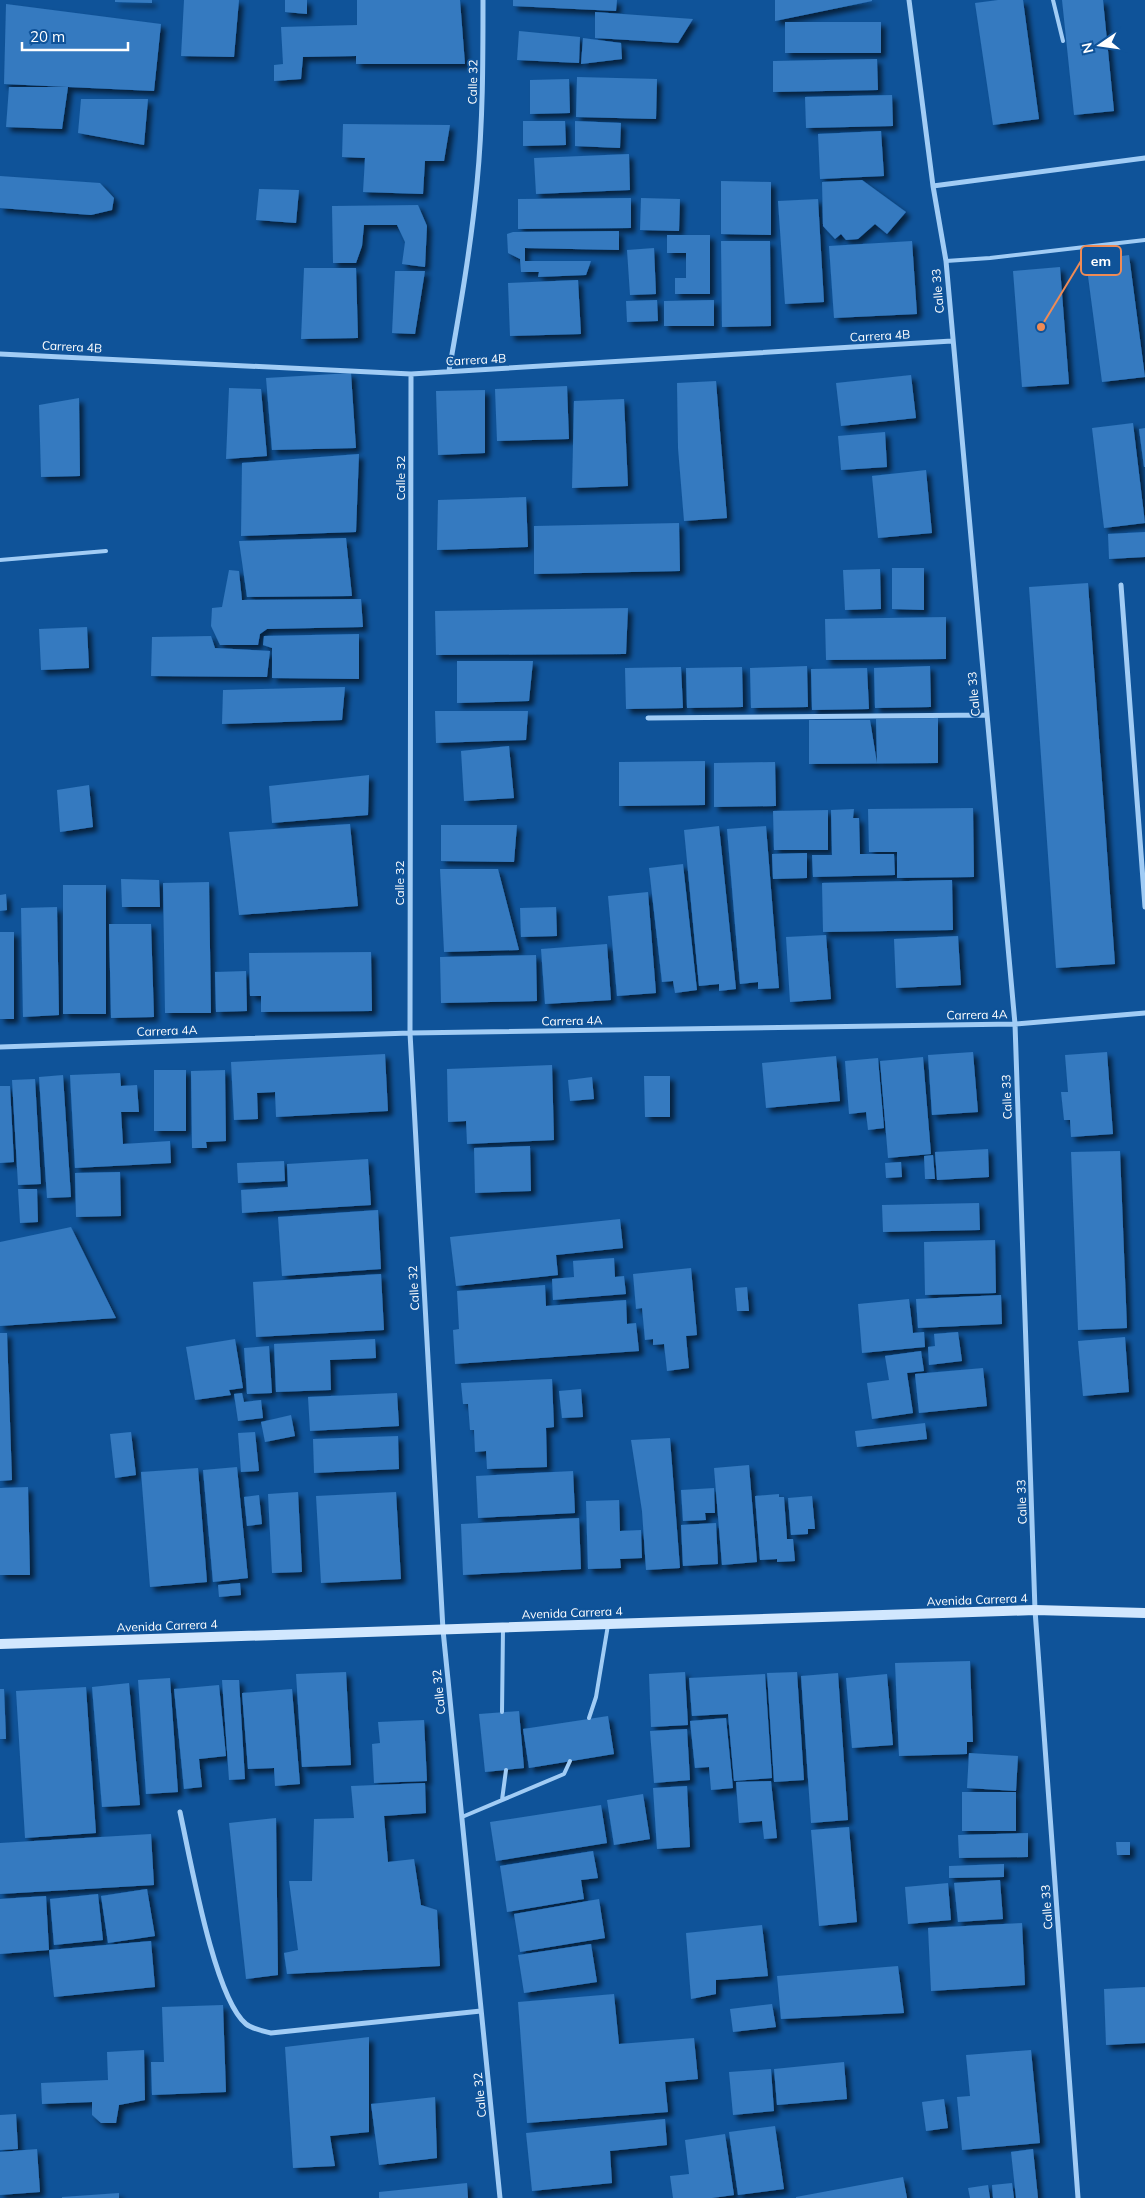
<svg xmlns="http://www.w3.org/2000/svg" width="1145" height="2198" font-family="Mulish,sans-serif">
<style>
.building{fill:#347ac0;filter:url(#shadow)}
.lines{fill:none;stroke-linecap:round;stroke-linejoin:round}
.lane{stroke:#a1ccf5;stroke-width:4}
.street{stroke:#a1ccf5;stroke-width:5}
.secondary{stroke:#d1e7fe;stroke-width:10}
.labels{text-anchor:middle;stroke-width:4;stroke-linejoin:round;paint-order:stroke}
.street-label{font-size:12px;fill:#fff;stroke:#0f5399}
.leader{fill:none;stroke:#ef8b55;stroke-width:2}
.callout-dot{fill:#ef8b55;stroke:#0f5399;stroke-width:2}
.callout{fill:#0f5399;stroke:#ef8b55;stroke-width:2}
.callout-label{font-size:14px;text-anchor:middle;font-weight:bold;fill:#fff}
</style>
<defs>
<filter id="shadow"><feDropShadow dx="4.5" dy="4.5" stdDeviation="2.5" flood-color="#0009"/></filter>
</defs>
<rect width="100%" height="100%" fill="#0f5399"/>
<!-- building -->
<path class="building" d="M115,0H152V3L115,2Z
M184,0H239L234,57L181,56Z
M285,0H307V14L285,12Z
M357,0H460L465,64H356V56L303,57L301,79L274,81V65L283,64L281,27L357,25Z
M513,0H617L616,11L513,6Z
M775,0H872V1L775,21Z
M998,0H1023L1039,119L993,125L975,3Z
M1062,0H1103L1114,111L1074,115Z
M6,4L161,24L154,91L4,84Z
M595,12L693,19L678,43L595,38Z
M785,22H881V53H785Z
M519,31L580,37L579,63L517,60Z
M583,38L621,43L622,59L581,64Z
M877,59L878,90L773,92V61Z
M577,77L657,79L656,119L576,117Z
M569,79L570,113L530,114V80Z
M9,87H68L62,129L6,127Z
M892,95L893,126L806,128L805,97Z
M81,99H148L144,145L78,133Z
M523,121H565L566,145L523,146Z
M575,121L621,123L620,148L575,146Z
M343,124L450,125L444,161H425L423,194L363,192L365,158L342,157Z
M881,131L884,176L820,179L818,134Z
M629,154L630,190L536,194L534,158Z
M0,176L100,183L114,198L112,210L91,215L0,208Z
M862,180L906,212L887,234L875,224L858,239L846,240L841,234L835,239L823,226L822,182Z
M721,181L771,182V235L721,234Z
M259,189L299,190L296,223L256,220Z
M631,198V228L518,229V199Z
M641,198L680,199L679,231L640,230Z
M818,199L824,302L785,304L778,201Z
M418,205L427,226L425,267L402,264L405,242L397,225H364L362,246L356,263H333L332,206Z
M619,231V250L525,248V261H591L586,275L538,277L539,272H521L520,259L508,253L507,234L513,232Z
M667,235H710V294H675V278H686V253H667Z
M721,241H770L771,326L722,327Z
M912,241L917,314L834,318L829,246Z
M654,248L656,294L630,295L627,250Z
M1129,255L1145,377L1102,382L1086,261Z
M1060,267L1069,384L1022,387L1013,271Z
M304,268H356L358,338L301,339Z
M395,271H425L415,334L392,333Z
M578,280L581,334L510,336L508,283Z
M657,300L658,321L627,322L626,301Z
M714,300V326H664V301Z
M351,373L356,448L272,450L266,378Z
M911,375L916,418L841,426L836,383Z
M716,381L727,518L684,521L678,448L677,383Z
M567,386L569,439L497,441L495,389Z
M229,388L261,389L267,456L226,459Z
M485,390V453L438,455L436,391Z
M79,398L80,476L41,477L39,405Z
M624,399L628,486L572,488L574,401Z
M1133,423L1145,523L1104,528L1092,428Z
M1145,428V467H1144L1139,429Z
M885,432L887,467L841,470L838,436Z
M359,454L356,532L241,536L242,463Z
M926,470L932,533L878,538L872,476Z
M526,497L528,547L437,550L438,500Z
M679,523L680,571L534,574V526Z
M1145,532V557L1109,559L1108,534Z
M346,538L352,596L247,597L239,541Z
M892,568H924V610L892,609Z
M880,569L881,609L845,610L843,570Z
M229,570L239,571L242,600L361,599L363,627L267,629L260,634L258,645H220L211,626L212,608L222,607Z
M1088,583L1115,964L1056,968L1029,587Z
M628,608L626,654L436,655L435,611Z
M946,617V659L826,660L825,619Z
M87,627L89,668L41,670L39,629Z
M359,634V679L272,678V648L263,645L264,636Z
M211,636L215,648L270,651L267,677L151,676L152,637Z
M457,661H533L529,701L457,703Z
M807,666L808,707L751,708L750,668Z
M930,666L931,707L875,708L874,668Z
M681,667L683,708L626,709L625,668Z
M742,667L743,707L687,708L686,668Z
M867,668L869,709L812,710L811,669Z
M345,687L342,720L222,724L223,690Z
M435,711H528L526,740L436,743Z
M938,718V763L809,764V720H870L877,763L876,719Z
M509,746L514,798L464,801L461,751Z
M705,761V805L619,806V762Z
M775,762L776,806L714,807V763Z
M369,775L368,815L272,823L269,786Z
M89,785L93,827L60,832L57,790Z
M973,808L974,877L897,878V852H869L868,809Z
M854,809L853,818H859L860,854H894L895,875L813,877L812,855H832L831,810Z
M828,810V850H774L773,811Z
M350,824L358,906L239,915L229,832Z
M441,825H517L514,862L441,861Z
M719,826L736,989L719,991V984L699,986L684,830Z
M766,826L779,988L758,989V982L740,984L727,829Z
M807,853V878L773,879L772,854Z
M683,864L697,990L675,993L673,981L662,982L649,868Z
M440,869H498L519,950L444,952Z
M121,879L159,880L160,907H122Z
M952,880L953,930L823,932L822,883Z
M209,882L211,1013H165L163,883Z
M63,885H106V1014H63Z
M648,892L656,993L617,996L608,896Z
M6,894L7,910L0,911V895Z
M57,907L59,1015L23,1017L21,908Z
M556,907L557,936L521,937L520,908Z
M109,924H151L154,1017L111,1018Z
M0,932H14V1019H0Z
M826,935L831,999L790,1002L786,937Z
M958,936L961,985L896,988L894,939Z
M607,944L611,1000L545,1004L541,949Z
M371,952L372,1011L261,1012V996H250L249,953Z
M536,955L537,1001L441,1003L440,957Z
M246,971L247,1011L216,1012L215,972Z
M973,1052L978,1112L932,1115L928,1055Z
M1107,1052L1113,1134L1071,1137L1070,1120H1064L1061,1092H1068L1065,1055Z
M385,1054L388,1111L276,1117L275,1092L257,1093L258,1119L234,1120L231,1062Z
M836,1056L840,1101L766,1108L762,1063Z
M923,1057L931,1154L888,1158L880,1061Z
M878,1058L884,1128L868,1130L866,1112L849,1114L845,1061Z
M552,1065L554,1140L467,1144L466,1121L448,1122L447,1069Z
M154,1070H186V1131H154Z
M225,1070L226,1141L206,1142L207,1148H192L191,1071Z
M120,1073L121,1086L137,1085L139,1112H121L123,1144L170,1141L171,1163L75,1168L70,1075Z
M63,1075L71,1197L47,1198L39,1077Z
M644,1076H670V1117H645Z
M592,1077L594,1099L570,1101L568,1080Z
M35,1079L41,1184L18,1185L12,1080Z
M0,1086H10L14,1162L0,1163Z
M530,1146L531,1191L475,1193L474,1148Z
M988,1149L989,1177L937,1180L935,1152Z
M1120,1151L1127,1328L1078,1330L1071,1152Z
M933,1155L935,1179H925L924,1156Z
M368,1159L371,1205L242,1213L241,1190L288,1187L287,1164Z
M284,1161L285,1181L238,1183L237,1163Z
M901,1162L902,1177L886,1178L885,1163Z
M120,1172L121,1216L76,1217L75,1173Z
M18,1189H37L38,1222L20,1223Z
M979,1203L980,1230L883,1232L882,1205Z
M378,1210L381,1269L282,1276L278,1217Z
M620,1219L623,1248L556,1255L558,1275L456,1286L450,1237Z
M71,1227L116,1318L0,1326V1242Z
M995,1240L996,1293L925,1295L924,1242Z
M614,1258L615,1277L624,1276L626,1294L553,1300L552,1279L574,1277L573,1261Z
M691,1268L697,1335L686,1336L689,1368L667,1371L664,1344L653,1345V1339L645,1340L642,1308L636,1309L633,1274Z
M381,1274L384,1330L256,1337L253,1282Z
M545,1285L546,1306L626,1300L627,1324L636,1323L639,1351L455,1364L453,1330L459,1329L457,1291Z
M747,1287L749,1311H737L735,1288Z
M1001,1295L1002,1324L918,1328L916,1299Z
M909,1299L913,1333L924,1332L925,1347L862,1353L858,1304Z
M958,1332L962,1361L929,1365L928,1347L935,1346L934,1334Z
M0,1333H7L12,1480L0,1481Z
M1125,1337L1129,1392L1083,1396L1078,1341Z
M235,1339L243,1388L229,1390L231,1395L195,1400L186,1347Z
M375,1339L376,1358L330,1360L331,1390L276,1392L274,1344Z
M269,1346L272,1393L247,1394L244,1348Z
M921,1351L924,1371L907,1373L913,1413L872,1419L867,1383L889,1380L885,1356Z
M983,1368L987,1406L919,1413L915,1374Z
M552,1379L554,1427L546,1428L547,1467L487,1469L486,1451L475,1452L474,1430H470L468,1404H463L461,1383Z
M581,1389L583,1417L562,1418L559,1391Z
M242,1393L244,1402L261,1400L263,1418L238,1421L234,1394Z
M397,1393L399,1426L310,1431L308,1397Z
M291,1415L295,1436L265,1442L261,1422Z
M925,1423L927,1439L857,1447L855,1431Z
M131,1432L136,1475L115,1478L110,1434Z
M255,1432L259,1471L241,1472L238,1433Z
M398,1436L399,1469L314,1473L313,1439Z
M670,1438L680,1568L646,1570L642,1511L631,1440Z
M749,1465L757,1562L722,1565L714,1468Z
M237,1467L248,1578L213,1582L203,1470Z
M198,1468L207,1582L150,1587L141,1472Z
M573,1471L575,1513L478,1518L476,1476Z
M28,1487L30,1575H0V1488Z
M714,1488L715,1513H705L706,1520L683,1521L681,1490Z
M298,1492L302,1572L272,1573L268,1494Z
M396,1492L401,1579L321,1583L316,1496Z
M779,1494V1497H784L787,1539H793L795,1561L777,1562V1559L760,1560L755,1496Z
M259,1495L262,1524L247,1526L244,1497Z
M812,1496L815,1529H808V1534L791,1535L788,1498Z
M619,1500L620,1531L641,1530L642,1558L620,1559L621,1568L588,1569L586,1501Z
M579,1518L581,1569L463,1575L461,1524Z
M716,1523L718,1564L683,1566L681,1525Z
M240,1583L241,1595L219,1597L218,1585Z
M970,1661L973,1742H967V1754L899,1756L895,1663Z
M346,1672L351,1765L302,1767L296,1674Z
M685,1672L688,1725L651,1727L649,1674Z
M797,1672L804,1780L774,1782L767,1673Z
M838,1673L848,1820L811,1823L801,1676Z
M765,1674L772,1778L734,1781L728,1714L692,1716L689,1678Z
M887,1674L893,1745L852,1748L846,1678Z
M170,1678L178,1792L146,1794L138,1680Z
M222,1680H239L245,1779L229,1780Z
M129,1683L140,1805L102,1807L92,1687Z
M219,1685L226,1756L199,1759L202,1787L184,1789L174,1689Z
M86,1687L96,1833L25,1838L16,1691Z
M0,1689H4L6,1739H0Z
M292,1689L300,1784L275,1786L274,1768L248,1769L242,1693Z
M519,1711L524,1768L485,1772L479,1714Z
M608,1716L614,1754L529,1768L523,1729Z
M726,1718L733,1788L711,1790L709,1767L695,1768L690,1721Z
M424,1720L427,1781L374,1783L372,1744L380,1743L378,1722Z
M687,1729L690,1780L654,1783L650,1731Z
M969,1753L1018,1756L1016,1791L967,1788Z
M771,1781L777,1838L764,1839L762,1821L739,1823L736,1782Z
M425,1783L426,1813L384,1816L388,1862L414,1859L421,1905L437,1910L440,1966L287,1974L284,1953L298,1950L289,1881H312L314,1819L354,1818L351,1786Z
M687,1786L690,1847L657,1849L653,1788Z
M962,1792H1016V1831H962Z
M643,1794L650,1839L614,1845L607,1800Z
M601,1805L607,1843L496,1861L490,1822Z
M276,1818L278,1975L246,1979L229,1823Z
M849,1827L857,1922L819,1926L811,1830Z
M1028,1833V1857L959,1858L958,1835Z
M151,1834L154,1885L0,1894V1843Z
M1116,1842H1130V1855H1117Z
M593,1851L598,1878L581,1880L584,1899L507,1912L500,1866Z
M1004,1864V1877L949,1878V1866Z
M1000,1880L1003,1919L958,1922L954,1883Z
M948,1883L951,1920L908,1924L905,1887Z
M147,1889L155,1936L108,1943L101,1896Z
M98,1894L103,1940L54,1945L50,1899Z
M46,1896L49,1950L151,1941L155,1987L54,1997L49,1950L0,1954V1899Z
M599,1899L605,1938L520,1952L514,1914Z
M1022,1923L1025,1985L931,1991L928,1928Z
M762,1925L768,1976L716,1980V1994L691,1999L686,1933Z
M591,1944L597,1982L524,1993L518,1955Z
M898,1966L904,2013L781,2019L777,1976Z
M1145,1987V2043L1106,2045L1104,1989Z
M614,1994L619,2044L694,2038L698,2079L665,2082L668,2112L527,2123L518,2002Z
M772,2004L776,2027L733,2032L730,2009Z
M223,2005L226,2092L152,2095L151,2062H164L162,2007Z
M369,2037V2132L330,2136L335,2166L293,2168L285,2047Z
M144,2050L145,2100L119,2105L116,2123H101L92,2115V2102L42,2104L41,2083L108,2080L107,2052Z
M1031,2050L1040,2143L962,2150L957,2097L970,2096L966,2055Z
M844,2062L847,2099L777,2105L774,2069Z
M771,2069L774,2111L733,2115L729,2072Z
M435,2097L437,2158L379,2165L371,2104Z
M944,2099L948,2128L926,2131L922,2102Z
M16,2114L18,2149L0,2150V2115Z
M665,2119L667,2145L610,2151L612,2183L532,2191L526,2133Z
M775,2126L784,2189L738,2195L729,2132Z
M725,2134L734,2195L712,2198H673L670,2176L689,2174L685,2140Z
M37,2149L40,2192L0,2195V2152Z
M1033,2149L1038,2198H1016L1011,2152Z
M903,2177L907,2198H796V2197Z
M467,2183L468,2198H379V2192Z
M1012,2183L1014,2198H993L992,2185Z
M988,2185L990,2198H970L968,2188Z
M119,2193V2198H62V2197Z"/>
<g class="lines">
<!-- lane -->
<path class="lane" d="M1053,0L1063,41
M946,261L990,258L1145,240
M0,560L106,551
M502,1712L503,1629
M589,1718L596,1697L608,1625
M502,1800L506,1770
M462,1817L564,1774L570,1761"/>
<!-- street -->
<path class="street" d="M909,0L933,186L946,261L1015,1024L1035,1610L1078,2198
M933,186L1145,158
M0,354L411,374L952,341
M449,371C460,309 471,246 477,183C483,122 483,61 483,0
M411,374L410,1033L443,1630L500,2198
M1121,585L1145,907
M648,718L986,715
M0,1047L410,1033L1015,1024L1145,1013
M180,1812C190,1857 214,1998 246,2024C252,2029 263,2031 271,2033L481,2011"/>
<!-- secondary -->
<path class="secondary" d="M0,1644L1035,1610L1145,1613"/>
</g>
<g class="labels">
<!-- street labels -->
<g class="street-label">
<text transform="translate(473 82) rotate(-89)" y="4">Calle 32</text>
<text transform="translate(938 291) rotate(-95)" y="4">Calle 33</text>
<text transform="translate(880 336) rotate(-3)" y="4">Carrera 4B</text>
<text transform="translate(72 347) rotate(3)" y="4">Carrera 4B</text>
<text transform="translate(476 360) rotate(-3)" y="4">Carrera 4B</text>
<text transform="translate(401 478) rotate(-90)" y="4">Calle 32</text>
<text transform="translate(974 694) rotate(-95)" y="4">Calle 33</text>
<text transform="translate(400 883) rotate(-90)" y="4">Calle 32</text>
<text transform="translate(977 1015) rotate(-1)" y="4">Carrera 4A</text>
<text transform="translate(572 1021) rotate(-1)" y="4">Carrera 4A</text>
<text transform="translate(167 1031) rotate(-2)" y="4">Carrera 4A</text>
<text transform="translate(1007 1097) rotate(-92)" y="4">Calle 33</text>
<text transform="translate(414 1288) rotate(-93)" y="4">Calle 32</text>
<text transform="translate(1022 1502) rotate(-92)" y="4">Calle 33</text>
<text transform="translate(977 1600) rotate(-2)" y="4">Avenida Carrera 4</text>
<text transform="translate(572 1613) rotate(-2)" y="4">Avenida Carrera 4</text>
<text transform="translate(167 1626) rotate(-2)" y="4">Avenida Carrera 4</text>
<text transform="translate(439 1692) rotate(-96)" y="4">Calle 32</text>
<text transform="translate(1047 1907) rotate(-94)" y="4">Calle 33</text>
<text transform="translate(480 2095) rotate(-96)" y="4">Calle 32</text>
</g>
</g>
<!-- callouts -->
<path class="leader" d="M1041 327L1081 261"/>
<circle class="callout-dot" cx="1041" cy="327" r="5"/>
<rect class="callout" x="1081" y="246" width="40" height="29" rx="5"/>
<g class="callout-label">
<text x="1101" y="266">em</text>
</g>
<!-- north arrow -->
<g transform="translate(1100 45) rotate(257)" stroke="#0f5399" stroke-width="4" paint-order="stroke">
<path d="M0-4L9 19L0 12L-9 19Z" fill="#ffffff"/>
<text y="-8" font-size="14" font-weight="bold" text-anchor="middle" fill="#ffffff">N</text>
</g>
<!-- scale -->
<path d="M22 42v8h106v-8" fill="none" stroke="#ffffff" stroke-width="2.5"/>
<text x="30" y="42" font-size="15" fill="#ffffff" stroke="#0f5399" stroke-width="4" paint-order="stroke">20 m</text>
</svg>
